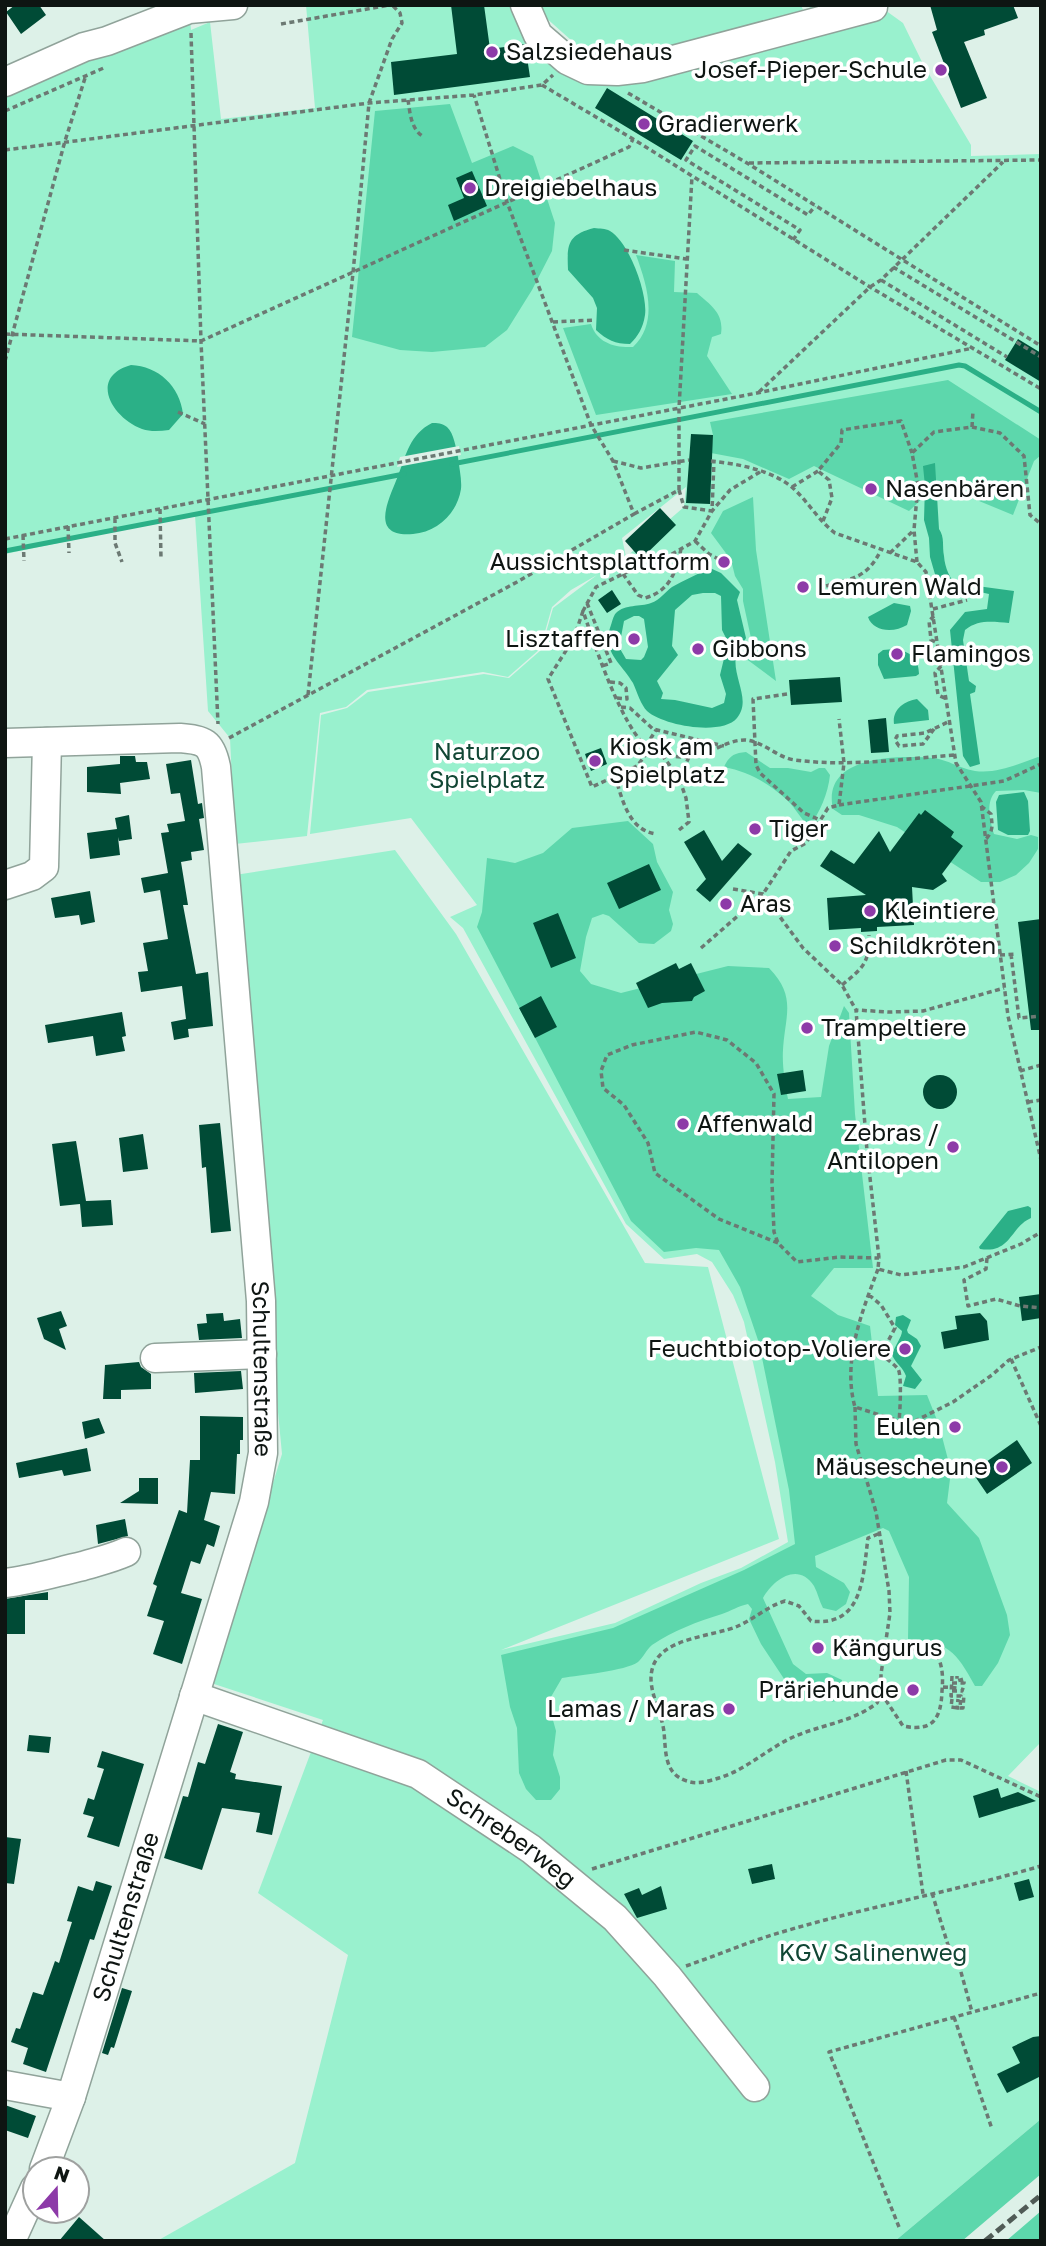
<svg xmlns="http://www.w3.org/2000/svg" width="1046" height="2246" font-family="'Golos Text',sans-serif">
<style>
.green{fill:#99f1ce;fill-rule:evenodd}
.forest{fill:#5dd7ac}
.water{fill:#2bb087;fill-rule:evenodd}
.pier{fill:#ddf1e8}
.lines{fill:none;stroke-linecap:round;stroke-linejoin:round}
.stream{stroke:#2bb087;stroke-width:5}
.building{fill:#004b36}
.minor-casing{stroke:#90a39a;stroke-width:31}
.path{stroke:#6c7973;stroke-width:3.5;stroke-dasharray:5 3.5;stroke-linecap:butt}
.minor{stroke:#fff;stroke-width:28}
.rail{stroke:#505b56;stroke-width:5;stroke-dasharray:10 5;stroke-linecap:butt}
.poi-dot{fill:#8d3aa8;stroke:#fff;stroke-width:2.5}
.labels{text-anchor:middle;stroke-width:7;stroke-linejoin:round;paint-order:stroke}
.poi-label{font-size:24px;fill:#0e1512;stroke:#fff;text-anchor:start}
.park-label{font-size:24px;fill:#114634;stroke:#fff}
.street-label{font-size:24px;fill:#0e1512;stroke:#fff}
</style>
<rect width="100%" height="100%" fill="#ddf1e8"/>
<!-- green -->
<path class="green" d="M306,5H519L532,23L599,65L544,16L538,5H801L805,15L811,12L809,5H878L903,23L923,64L971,145V156L1041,154V1742L1008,1776L1041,1792V2119L895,2241H157L295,2163L348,1955L258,1893L323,1720L211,1683L282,1454L267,1297L235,875L395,850L456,934L645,1263L708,1267L779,1539L501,1650L615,1623L701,1583L741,1568L788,1542L775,1462L744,1322L733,1295L712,1262L697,1254L664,1259L626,1224L463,928L450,917L477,905L411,818L310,834L321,715L347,708L368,692L484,674L509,678L541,650L553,608L597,575L571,590L552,607L540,649L508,677L483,672L367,690L346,707L320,713L307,836L235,844L230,738L208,711L195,515L5,554V82L189,9L191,30L210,22L221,119L315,108ZM686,487L684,507L626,557L622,538Z"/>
<!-- forest -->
<path class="forest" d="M450,104L472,163L513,146L533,156L555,223L552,251L532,290L507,330L485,347L432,352L400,350L352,337L375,111Z
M636,255L675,261L674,292L697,293C712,306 724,314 721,334L712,337L707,356L732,394L596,415L563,328L591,324C597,343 615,348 633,347C659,322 647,285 636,255Z
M948,380L1041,440V455L1034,461L1013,515L950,489L925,496L909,511L814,466L789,479L743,459L711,453L713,435L710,422Z
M753,497L756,550L776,681L741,655L751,638L743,601V589L735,576L731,560L711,533L723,511Z
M746,752L770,768H788L811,772L819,768H825L830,775C828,794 820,812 809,827C801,819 796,809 788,801C769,783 749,772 724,767C729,756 734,753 746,752Z
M1038,757L1041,758V793L1024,790L996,791C985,802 990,821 994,834L1017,839L1031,835L1038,837V849L1029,863L1016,875L1000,882H981L897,827L859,815H842L833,809C821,755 898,755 934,758C948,760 961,769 975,771C997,774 1018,764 1038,757Z
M628,821L653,844L657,862L673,892L669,910L673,924L671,931L654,944L639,943L609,916L603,914L592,918L586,937L580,971L591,984L621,993L728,966L769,968C797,997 785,1015 783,1050C782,1065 785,1084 788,1099L821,1097L829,1046L844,1006L849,1013L855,1114L873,1268H834L811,1296L838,1315L870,1326L878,1396L927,1395L939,1425L951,1471L947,1503L979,1538L1007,1615L1010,1635L998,1663L982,1686H975C956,1651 948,1642 908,1639L909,1577L889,1531L883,1528L815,1556L816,1567L844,1583L850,1592L846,1604L836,1611L823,1608C819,1601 818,1593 814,1586C798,1561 773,1580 763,1598L793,1664L806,1674L827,1673L842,1680V1695L837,1701L829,1702L818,1698L798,1700L761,1644L749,1619L752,1609L748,1604C738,1606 731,1611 722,1614C697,1622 674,1630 652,1645C646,1650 643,1658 638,1662C625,1671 580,1675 562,1678L548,1702L556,1731L553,1755L560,1777V1789L551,1800H536L526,1789L519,1773L517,1728L510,1707L501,1655L613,1628L744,1570L795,1544L789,1490L759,1343L740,1287L719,1250L696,1248L664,1252L631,1221L477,927L482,912L487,858L515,863L543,853L572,828Z
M1041,2119V2174L962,2241H895Z
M1041,2211V2241H1006Z"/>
<!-- water -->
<path class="water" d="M594,228C600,229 605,228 610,231C629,242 648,294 645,315C643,328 638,336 630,344C615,344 607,340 596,330L597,308L593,298L568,270C567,245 567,235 594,228Z
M131,365C158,366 180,386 183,414L169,430C160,431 151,432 142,429C112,418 88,377 131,365Z
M432,423C437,423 442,423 447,427C454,433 456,449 458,457C459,468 462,479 461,489C457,514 437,532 413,534C368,538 389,499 398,476C406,455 410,434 432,423Z
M935,463L939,529C945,538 942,546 944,556C945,569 950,578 958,588L941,595L930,557L929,538L924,520L925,486L923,466Z
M710,568L721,573L740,592L737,600L746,638C743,644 737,650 736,656C732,677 752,700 737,718C722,736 664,726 647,711C641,705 637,692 633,683C622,664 602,652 610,628C612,623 613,616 616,613C625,604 640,607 651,603C660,600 665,592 672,587C684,580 698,574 710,568ZM703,593H715L721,596L722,630L728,642L720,675L726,694L724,703L712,708L675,700L661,699L663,693L657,681L678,655L672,646L675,610L692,595ZM634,616H639L644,619L648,647L644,657L641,660L626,659L619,647L622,643L621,637L624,621Z
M977,586L1014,591L1009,623C993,622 979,619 965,630L963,640L969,681L976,686L975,692L970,694L980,764L970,767L963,756L950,630L965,612L987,609L989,594L980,592Z
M894,603L910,606L911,611L907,625C894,633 873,632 868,617Z
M895,649C910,651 919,659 919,674L916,676L884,679L878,665V654L883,650Z
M917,699L928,710L929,720L894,724C892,710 904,701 917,699Z
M1024,792L1028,801L1030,831L1028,835H1008L998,830L996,802L999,795Z
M1028,1206L1031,1208V1218C1010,1227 1011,1254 980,1249L979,1247L1008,1211Z
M903,1315L911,1320L907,1330L908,1333L917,1339L921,1346L911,1366L922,1380L915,1389L903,1386L906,1376C903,1367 896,1364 892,1355C894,1347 902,1337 902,1331L895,1325L896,1317Z"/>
<!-- pier -->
<path class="pier" d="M459,446L461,455L397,467L400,457Z"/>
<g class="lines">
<!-- stream -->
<path class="stream" d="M452,464L959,365L965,366L1041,412
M5,551L404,474"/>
</g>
<!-- building -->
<path class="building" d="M15,5H39L46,15L21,34L6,12Z
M451,5H484L490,49L525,44L530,77L394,95L391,62L457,54Z
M930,5H1013L1018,18L984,30L985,35L964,42L987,98L961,108L932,32L937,30Z
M607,88L693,141L681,160L595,108Z
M472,171L487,206L454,221L448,205L464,198L456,178Z
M1018,339L1041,353V382L1005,360Z
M691,434L713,435L710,504L686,503Z
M660,508L676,525L641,559L625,541Z
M612,590L621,604L607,613L598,600Z
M840,677L842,702L791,705L789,680Z
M886,718L889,752L871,753L868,720Z
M601,748L607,764L591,771L585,754Z
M120,756H135L136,762H147L150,779L120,783L121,794L87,792V767L120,764Z
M191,760L198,804L202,803L204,818L199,819L204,850L191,852L192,860L181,862L188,905H183L196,974L208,972L213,1026L188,1029L189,1037L174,1040L171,1022L186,1019L182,986L141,992L138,972L148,971L143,943L168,939L160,890L144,893L141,878L168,873L161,833L169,832L167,824L185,821L180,793L171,794L166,764Z
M925,810L954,832L951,837L963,846L942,874L947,881L933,890L912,887L914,925L877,927V931L861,932V928L829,930L827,898L866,895L820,866L831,850L854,864L879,831L890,852L919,813L921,815Z
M129,815L132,839L119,841L118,837L120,855L90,859L87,833L117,829L115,818Z
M704,830L722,861L738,843L752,854L710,902L696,890L706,879L684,842Z
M649,864L661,890L619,909L607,883Z
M90,891L95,922L81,925L79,915L55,918L51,898Z
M558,913L576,958L551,968L533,923Z
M1041,919V1030H1031L1018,922Z
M676,963L679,969L691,963L705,991L694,997L692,1001L662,1003L648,1008L636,983Z
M541,996L557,1027L535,1038L519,1008Z
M122,1012L126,1036L122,1037L125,1051L96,1056L93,1036L48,1043L45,1025Z
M803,1070L806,1091L781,1095L777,1074Z
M923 1092a17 17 0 1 1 34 0a17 17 0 1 1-34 0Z
M220,1123L231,1231L211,1233L206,1167L202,1168L199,1125Z
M143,1134L148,1169L123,1172L119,1138Z
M76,1141L86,1201L111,1200L113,1225L82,1227L80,1204L60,1206L52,1144Z
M1041,1294V1318L1022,1321L1019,1297Z
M61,1311L67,1326L59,1329L66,1350L44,1339L37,1318Z
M223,1313L224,1321L240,1319L242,1338L199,1340L197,1324L207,1323L206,1314Z
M980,1313L987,1321L989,1340L944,1349L941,1332L957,1329L955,1316Z
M139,1362L141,1367L151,1374V1389L121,1390V1399H103L105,1365Z
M241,1371L243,1389L195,1393L194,1373Z
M200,1416L243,1417V1440H240V1454H237L235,1494L211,1492L204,1520L220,1526L214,1547L207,1544L200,1564L191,1561L181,1593L202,1599L182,1664L153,1654L164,1621L147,1616L157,1586L153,1584L179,1510L187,1513L190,1460H200Z
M99,1418L105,1433L85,1439L82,1422Z
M1017,1440L1032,1463L987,1494L972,1472Z
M87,1448L91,1471L64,1476L62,1470L19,1478L16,1463Z
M139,1478H158V1504L120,1503L139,1491Z
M125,1519L128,1536L98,1544L96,1525Z
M48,1592V1600H25V1634H5V1599Z
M218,1724L243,1732L230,1772L236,1774L235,1779L282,1786L272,1835L256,1832L260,1813L222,1808L202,1870L164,1858L183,1796L188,1797L198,1762L205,1764Z
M29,1735L51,1737L49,1753L27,1751Z
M102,1751L144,1764L119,1847L87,1837L94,1817L83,1814L88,1798L94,1800L104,1769L97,1767Z
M998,1788L1001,1798L1018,1792L1036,1801L979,1818L973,1796Z
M5,1837L21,1839L14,1884L5,1883Z
M772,1864L775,1879L752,1884L748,1869Z
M1029,1879L1034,1897L1019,1901L1014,1883Z
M96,1881L112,1886L94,1940L90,1939L46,2072L23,2064L28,2048L11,2042L16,2028L20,2029L33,1992L43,1995L55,1961L59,1963L72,1922L67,1921L78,1886L93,1891Z
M661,1886L667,1909L637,1918L624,1894L639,1888L642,1895Z
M122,1988L132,1991L114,2048L111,2047L108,2055L102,2053Z
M1041,2036V2076L1007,2093L997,2074L1020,2063L1012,2047L1033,2037Z
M5,2105L36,2116L28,2138L5,2130Z
M79,2217L106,2241H59Z"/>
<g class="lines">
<defs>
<g id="minor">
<path d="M525,5L538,35L567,60L588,70L617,71L643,68L873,7"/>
<path d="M5,82L84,47L107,41L189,9L233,5"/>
<path id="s1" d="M5,743L180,738C204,740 211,742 216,767L261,1301L263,1453L254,1502L71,2097L44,2169"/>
<path d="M5,885L32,876L44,867L47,742"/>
<path d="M155,1358L262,1354"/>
<path d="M5,1583C32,1580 56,1572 83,1566C99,1561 110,1559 126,1552"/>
<path id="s2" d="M194,1696L418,1774L531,1849L615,1918L667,1976L755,2087"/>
<path d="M5,2085L71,2097"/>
<path d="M11,2241L35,2188"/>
</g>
</defs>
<!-- minor casing -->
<use href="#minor" class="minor-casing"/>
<!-- path -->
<path class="path" d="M281,24L390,5
M191,33L201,341L218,724
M542,85L633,139L870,287L1041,389
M628,93L747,163L1041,346
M408,100C410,113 411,130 424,137
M5,111L106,67
M5,150L369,103L474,95L542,85L553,75
M749,163L1041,160
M793,240L800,230L686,160L695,146L808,215L815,206
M624,250L686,259
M893,267L1041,357
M881,280L1007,357
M553,322L595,320
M5,334L201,341L629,147L633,139
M5,361L65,141L86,75
M759,392L870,287L881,280L1003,162
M178,412L205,424
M972,427L973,411
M613,461L641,468L689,460
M711,461C738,464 773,470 794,489C809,503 819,521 835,533L917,562L926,572L956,763L981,802L1008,1016L1041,1160
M760,472L730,490L712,511L695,541L658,562L631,570L596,587L583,611C594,643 622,729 649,749C659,755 674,757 685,757C706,758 726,739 746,740C764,742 778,758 795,760C848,767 902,759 955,755
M792,487L818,471
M679,490L684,507L712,511L714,461
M160,509L161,559
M634,514L679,490V408L692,176
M115,518V543L122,562
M823,521L832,498L829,480L818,471L841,443L842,430L901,421L912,453
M68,526L69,553
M23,535L24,561
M5,539L757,393L973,348
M695,541L709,554L724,562
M890,553L914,530
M917,562L914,530L918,485L912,453L934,432L972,427L1000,433L1024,456L1030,515L1041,524
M623,574L638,595L645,598C670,591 676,572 681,549
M826,586C854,578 867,578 881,550
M587,603L611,663L602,666
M933,609L967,600
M583,611L574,638L548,679L592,787L637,766L650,749
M934,616L929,621L931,640L938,643
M941,666L935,673L938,695L947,699
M610,682L620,683L626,688L627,699L617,698
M787,694L753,699L756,765L760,773L804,813L820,820
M308,695L353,273L369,103L392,39L402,23L400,13L392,5
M621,707L630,708L653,729L724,746
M934,729L923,744L899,746L895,740L897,736L925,733L950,721
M229,738L517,582L634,514L613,461L591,425L507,202L474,95
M646,746L656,730
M662,755L679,778
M615,776C622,798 628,830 656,834
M839,805L1004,781L1041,764
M981,806L991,814C992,825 994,830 986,839
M679,830L689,822L686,798L679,778L689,757
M733,889L763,894L803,948L842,985L856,1010
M701,948L763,894L791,851L806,843L828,808L839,805L844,763L839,719
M1011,954L1019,1018L1041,1016
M1000,955L1017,954
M842,985C863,968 870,962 869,935
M1020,1071L1041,1065
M1028,1102L1041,1100
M778,1243L719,1219L655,1173L648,1143L624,1105L603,1088L601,1071L607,1055L632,1045L696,1032L727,1040L756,1063L774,1094L772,1183L774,1232L778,1243L797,1262L840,1257L879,1258L878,1269L901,1275L964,1267L1021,1244L1041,1232
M879,1258L867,1151L856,1010L889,1012L923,1011L1004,988
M987,1258L986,1269L964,1280L968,1306L996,1299L1020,1306L1041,1308
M878,1269C862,1312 842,1361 855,1407L899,1421H915L953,1402L992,1375L1009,1360L1041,1347
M869,1295L881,1305L895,1328L884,1349L885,1357C889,1361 895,1365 898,1369C902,1374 900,1413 899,1421
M1011,1359L1041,1426
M855,1407L856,1444L876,1512L889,1591L890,1613L881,1674V1693L877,1703C852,1723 817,1725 789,1739C765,1751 745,1770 719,1778C709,1781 697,1785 687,1781C664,1774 666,1752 664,1732C662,1713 647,1689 652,1670C659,1637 713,1637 738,1626C754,1619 768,1606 785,1601L799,1606L811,1621C864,1628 863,1574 868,1538L878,1534
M952,1676L951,1696H961L960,1708H957L958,1699
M952,1683H964V1679L957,1681V1676
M943,1687L958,1688
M952,1691H962L964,1685
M881,1693L903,1726C933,1732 941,1719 942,1691C943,1679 943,1668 938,1657C924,1646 904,1653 887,1641
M952,1699L951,1707L957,1708
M960,1708H963L964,1694
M906,1771L923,1894
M592,1869L946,1760H961L1041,1797
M932,1893L948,1945L956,1954L972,2012
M686,1966C715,1956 743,1944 772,1935C860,1908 952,1892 1041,1866
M954,2017L992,2129
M899,2227L829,2052L1041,1993"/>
<!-- minor -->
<use href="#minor" class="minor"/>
<!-- rail -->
<path class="rail" d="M985,2241L1041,2195"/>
</g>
<!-- markers -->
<g class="poi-dot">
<circle cx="492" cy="52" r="7"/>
<circle cx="941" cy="70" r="7"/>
<circle cx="644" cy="124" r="7"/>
<circle cx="470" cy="188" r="7"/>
<circle cx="871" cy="489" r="7"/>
<circle cx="724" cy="562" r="7"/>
<circle cx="803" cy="587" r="7"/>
<circle cx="634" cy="639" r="7"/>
<circle cx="698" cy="649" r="7"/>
<circle cx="897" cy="654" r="7"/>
<circle cx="595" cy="761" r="7"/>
<circle cx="755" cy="829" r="7"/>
<circle cx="726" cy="904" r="7"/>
<circle cx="870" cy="911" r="7"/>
<circle cx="835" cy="946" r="7"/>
<circle cx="807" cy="1028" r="7"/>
<circle cx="683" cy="1124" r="7"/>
<circle cx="953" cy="1147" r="7"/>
<circle cx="905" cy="1349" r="7"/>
<circle cx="955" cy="1427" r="7"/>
<circle cx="1002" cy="1467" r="7"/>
<circle cx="818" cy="1648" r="7"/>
<circle cx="913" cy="1690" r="7"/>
<circle cx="729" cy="1709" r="7"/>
</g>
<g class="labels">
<!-- poi labels -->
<g class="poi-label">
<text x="506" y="60">Salzsiedehaus</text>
<text x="927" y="78" text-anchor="end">Josef-Pieper-Schule</text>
<text x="658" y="132">Gradierwerk</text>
<text x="484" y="196">Dreigiebelhaus</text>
<text x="885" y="497">Nasenbären</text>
<text x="710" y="570" text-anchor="end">Aussichtsplattform</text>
<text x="817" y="595">Lemuren Wald</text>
<text x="620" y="647" text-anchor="end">Lisztaffen</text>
<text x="712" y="657">Gibbons</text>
<text x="911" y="662">Flamingos</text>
<text x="609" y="755">Kiosk am<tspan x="609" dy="28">Spielplatz</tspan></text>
<text x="769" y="837">Tiger</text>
<text x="740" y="912">Aras</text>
<text x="884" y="919">Kleintiere</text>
<text x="849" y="954">Schildkröten</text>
<text x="821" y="1036">Trampeltiere</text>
<text x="697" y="1132">Affenwald</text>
<text x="939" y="1141" text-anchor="end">Zebras /<tspan x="939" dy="28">Antilopen</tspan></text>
<text x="891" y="1357" text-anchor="end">Feuchtbiotop-Voliere</text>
<text x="941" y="1435" text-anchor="end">Eulen</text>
<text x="988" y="1475" text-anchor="end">Mäusescheune</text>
<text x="832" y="1656">Kängurus</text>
<text x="899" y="1698" text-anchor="end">Präriehunde</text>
<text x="715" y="1717" text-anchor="end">Lamas / Maras</text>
</g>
<!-- park labels -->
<g class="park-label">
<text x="487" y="760">Naturzoo<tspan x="487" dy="28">Spielplatz</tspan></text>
<text x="873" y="1961">KGV Salinenweg</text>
</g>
<!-- street labels -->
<g class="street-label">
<text dy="8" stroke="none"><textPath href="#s1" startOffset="831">Schultenstraße</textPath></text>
<text dy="8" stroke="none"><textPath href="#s2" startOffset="350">Schreberweg</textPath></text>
<text transform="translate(126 1917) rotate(-73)" y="8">Schultenstraße</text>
</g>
</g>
<!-- border -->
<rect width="1046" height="2246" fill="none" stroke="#0e1512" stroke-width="14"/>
<!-- north arrow -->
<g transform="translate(56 2190) rotate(20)"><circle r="33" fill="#ffffff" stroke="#9fa1a0" stroke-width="2"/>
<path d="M0-5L12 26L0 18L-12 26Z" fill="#8d3aa8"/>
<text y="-10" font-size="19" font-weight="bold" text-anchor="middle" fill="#0e1512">N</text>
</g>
</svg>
